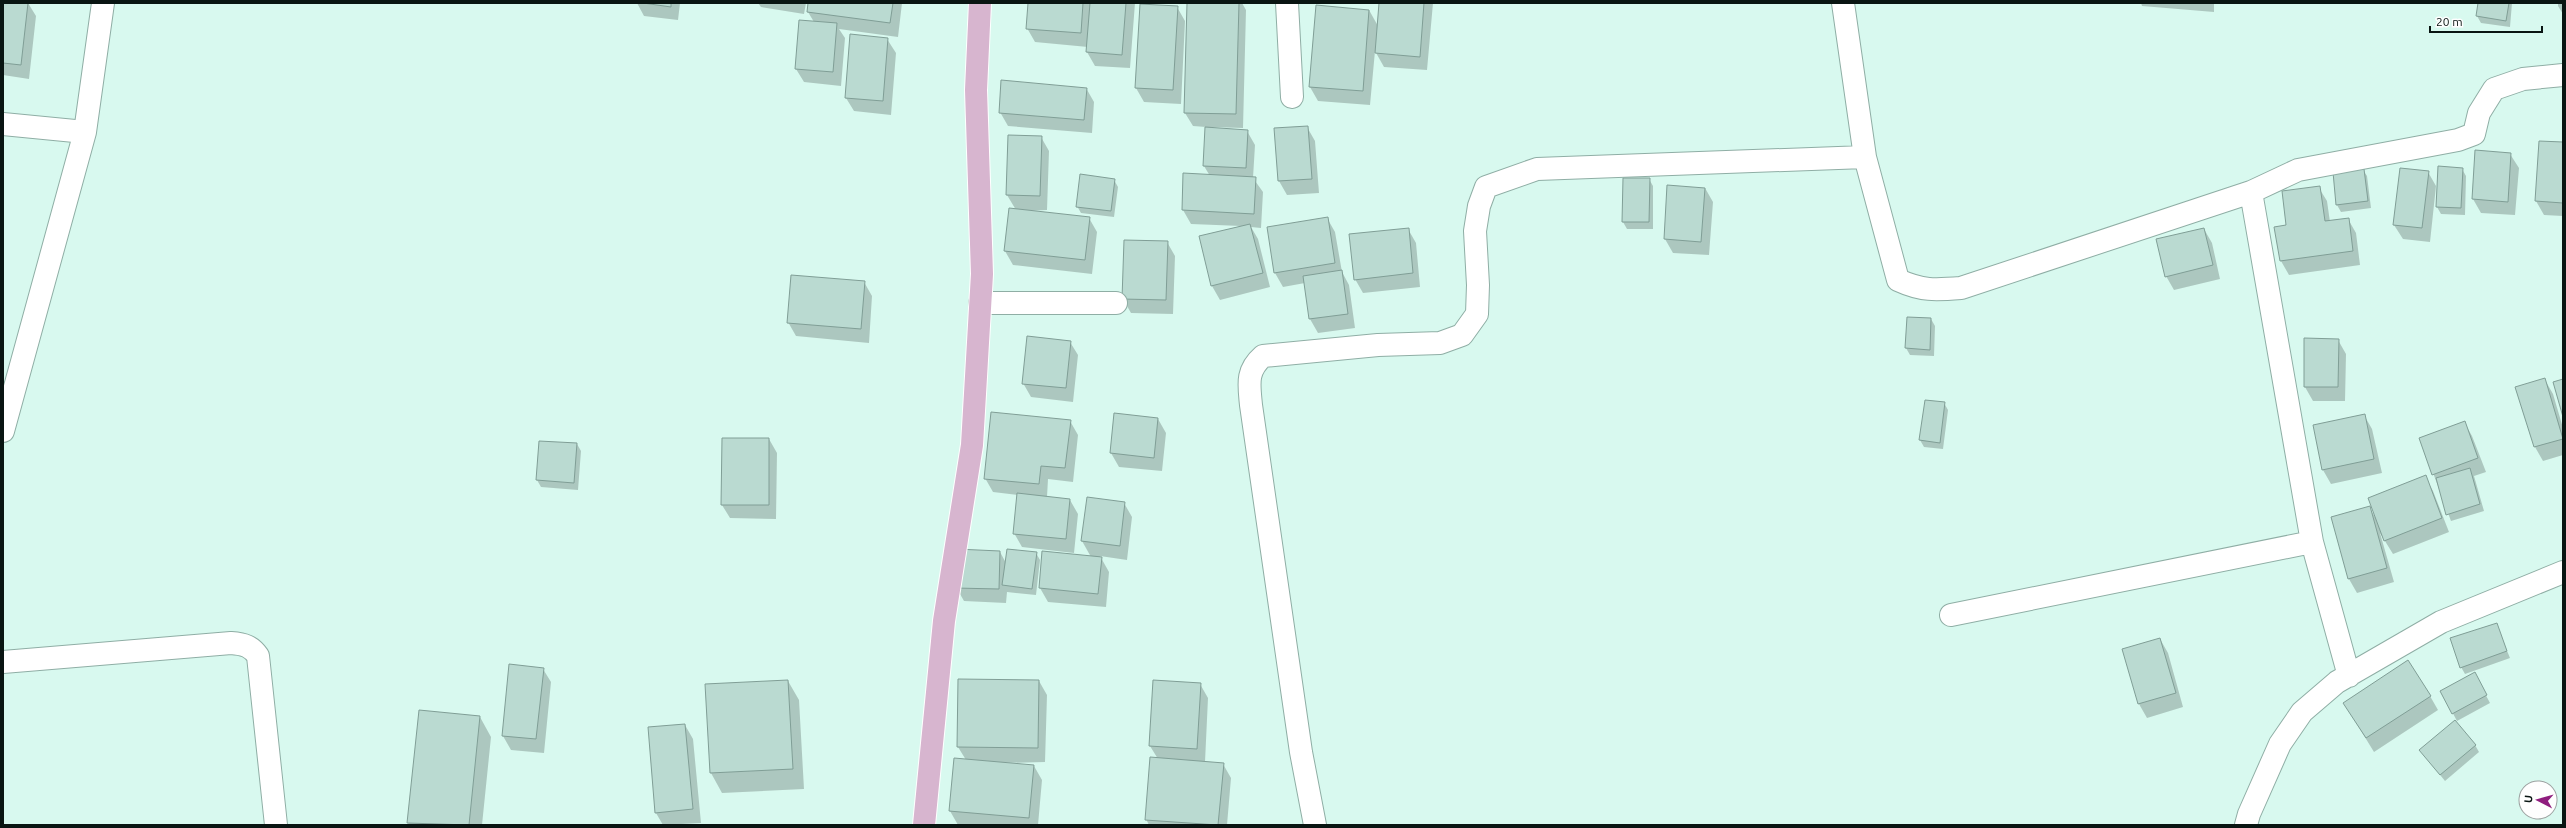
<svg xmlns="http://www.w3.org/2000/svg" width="2566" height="828" font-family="Ubuntu,sans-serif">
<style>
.shadow{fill:#0003}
.building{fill:#badad1;stroke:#809e96}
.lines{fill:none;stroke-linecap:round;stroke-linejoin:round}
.minor-casing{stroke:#8faea5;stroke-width:24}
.major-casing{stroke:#fff;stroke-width:24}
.minor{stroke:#fff;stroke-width:22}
.major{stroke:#d7b5cf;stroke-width:22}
</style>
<rect width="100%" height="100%" fill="#d8f9ef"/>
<!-- shadow -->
<path class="shadow" d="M3,3H28L36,16L29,79L3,75Z
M637,3H680L678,20L644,16Z
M758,3H806L804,14L761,7Z
M809,3H902L898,37L839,29L845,38L841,86L804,82L796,69L814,22L808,12Z
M1029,3H1135L1130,68L1095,66L1087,52L1088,47L1035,42L1027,28Z
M1188,3H1242L1246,10L1243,128L1211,127V129L1247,131L1255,145L1253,178L1263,192L1261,228L1251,227L1258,239L1270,287L1220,300L1212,286L1200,237L1241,226L1191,224L1183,210L1210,176L1204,166L1206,127L1193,126L1185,113Z
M1380,3H1433L1427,70L1384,67L1375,51L1370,105L1318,101L1310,87L1369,10L1378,26Z
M2141,3H2214V12L2142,6Z
M2479,3H2512L2510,27L2481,23L2477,16Z
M2558,3H2563V14L2558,6Z
M1177,7L1185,21L1181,104L1144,102L1136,88Z
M887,39L896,53L891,115L854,111L846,98Z
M1086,88L1094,102L1092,133L1008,126L1000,112Z
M1307,127L1315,141L1319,193L1287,195L1279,181L1275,129Z
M1009,136L1041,137L1049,151L1047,210L1024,211L1089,218L1097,232L1092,274L1013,265L1005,251L1016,210L1007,195Z
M2540,142L2563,143V216L2544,215L2536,201Z
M2510,154L2519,168L2515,215L2481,213L2473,199Z
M2439,167L2462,169L2466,176L2465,215L2441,214L2437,207Z
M2363,170L2367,176L2371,208L2341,212L2337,205Z
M2428,172L2436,186L2430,242L2403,239L2394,225Z
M1649,179L1653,186V229H1627L1623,222Z
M1114,180L1118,187L1114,217L1081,213L1077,206Z
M1705,188L1713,202L1709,255L1673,253L1665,239Z
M2319,188L2327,201L2330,222L2348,219L2356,233L2360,265L2289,275L2281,261L2288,226Z
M1327,218L1335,232L1342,272L1349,285L1355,328L1318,333L1310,319L1305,283L1283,287L1275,273Z
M1408,229L1416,243L1420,287L1363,293L1355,279Z
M2204,229L2212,243L2220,279L2174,290L2166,276Z
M1167,242L1175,256L1173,314L1131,313L1123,299Z
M864,282L872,296L869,343L796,336L788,322Z
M1931,319L1935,326L1934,356L1910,355L1906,348Z
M2338,340L2346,354L2345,401H2313L2305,387Z
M1070,342L1078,355L1073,402L1031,397L1023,383Z
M2545,380L2553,394L2563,428V455L2543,461L2535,447L2516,388Z
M1944,403L1948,410L1943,449L1924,447L1920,440Z
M2364,415L2372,429L2382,473L2331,484L2323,470Z
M1158,419L1166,433L1162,471L1119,467L1111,453Z
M1070,421L1078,435L1073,482L1048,479L1047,497L1070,500L1078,514L1074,553L1022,547L1014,533L1018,495L993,492L985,478Z
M2464,422L2472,436L2486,472L2474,476L2484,511L2451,521L2420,438Z
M769,439L777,453L776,519L730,518L722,505Z
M577,444L581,451L578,490L541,487L537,480Z
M2425,477L2433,491L2449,532L2393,554L2380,533L2394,582L2357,593L2349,579L2332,518L2369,507L2375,517Z
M1124,503L1132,517L1127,560L1100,556L1109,572L1106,607L1048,602L1040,588L1091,557L1082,541Z
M1000,552L1006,563L1036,553L1040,560L1036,595L1007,592L1006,603L964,601L956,587Z
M2496,624L2510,658L2465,674L2461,667Z
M2160,639L2168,653L2183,707L2147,718L2139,704L2123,650Z
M543,669L551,682L544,753L511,750L503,736Z
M2474,673L2490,703L2457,721L2441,691Z
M788,681L799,700L804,789L722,793L711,773L706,685Z
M1039,681L1047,695L1045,762L999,763L1034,766L1042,780L1038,825H958L950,811L966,760L958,747Z
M1200,684L1208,698L1205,762L1223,764L1231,778L1227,825H1149L1146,819L1158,759L1150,746Z
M2430,696L2438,710L2374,752L2344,703Z
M480,717L491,737L482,825H409L408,823Z
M685,725L693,739L701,823L663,825L656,813L649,728Z
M2475,745L2479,752L2445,781L2420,750Z"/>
<!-- building -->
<path class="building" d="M3,3H28L21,65L3,63Z
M643,3H671V7Z
M808,3H893L890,23L807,12Z
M1028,3H1083L1081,33L1026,29Z
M1090,3H1126L1122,55L1086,52Z
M1187,3H1239L1236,114L1184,113Z
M1379,3H1424L1420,57L1375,53Z
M2478,3H2509L2506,21L2476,16Z
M1140,4L1178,6L1173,90L1135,88Z
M1316,5L1369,10L1363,91L1309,87Z
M799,20L837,23L833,72L795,69Z
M850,34L888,38L883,101L845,98Z
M1001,80L1087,88L1084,120L999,113Z
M1308,126L1312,179L1278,181L1274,128Z
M1205,127L1248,130L1246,168L1203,166Z
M1008,135L1042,136L1040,196L1006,195Z
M2539,141L2563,142V203L2535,201Z
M2475,150L2511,153L2508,202L2472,199Z
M2438,166L2463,168L2461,208L2436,207Z
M2400,168L2429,171L2422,228L2393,225Z
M2364,169L2368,201L2336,205L2333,172Z
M1183,173L1256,177L1254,214L1182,210Z
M1080,174L1115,179L1111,211L1076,207Z
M1623,178H1650L1649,222H1622Z
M1667,185L1705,188L1701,242L1664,239Z
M2320,186L2325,221L2349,218L2353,251L2280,261L2274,227L2286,225L2282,191Z
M1009,208L1090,217L1085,260L1004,251Z
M1328,217L1335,263L1274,273L1267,227Z
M1250,224L1263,273L1211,286L1199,236Z
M1409,228L1413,273L1354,280L1349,234Z
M2204,228L2213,265L2165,277L2156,239Z
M1124,240L1168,241L1166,300L1122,299Z
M1342,270L1348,314L1309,319L1303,276Z
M791,275L865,281L861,329L787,323Z
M1907,317L1931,318L1930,350L1905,348Z
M1027,336L1071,341L1066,388L1022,384Z
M2304,338L2339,339L2338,387H2304Z
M2545,378L2563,439L2534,447L2515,387Z
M2563,379V417L2553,382Z
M1925,400L1945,402L1940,443L1919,440Z
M991,412L1071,420L1065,468L1041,466L1039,484L984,479Z
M1114,413L1158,418L1154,458L1110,453Z
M2365,414L2374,459L2322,470L2313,425Z
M2465,421L2478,458L2432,475L2419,438Z
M722,438H769V505H721Z
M539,441L577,443L574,483L536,480Z
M2470,468L2480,504L2446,515L2436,478Z
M2426,475L2442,518L2384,541L2368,498Z
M1017,493L1070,499L1066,539L1013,534Z
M1087,497L1125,502L1120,546L1081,541Z
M2370,506L2387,568L2348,579L2331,517Z
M956,549L1000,551L999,589L955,588Z
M1007,549L1037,552L1032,589L1002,585Z
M1042,551L1102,557L1098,594L1039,588Z
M2497,623L2507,651L2460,668L2450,638Z
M2160,638L2176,693L2138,704L2122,649Z
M2408,660L2431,696L2366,738L2343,703Z
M509,664L544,668L536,739L502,736Z
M2475,672L2487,695L2452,714L2440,691Z
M958,679L1039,680L1038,748L957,747Z
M788,680L793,769L710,773L705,684Z
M1153,680L1201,683L1197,749L1149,746Z
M419,710L480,716L469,825L407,823Z
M2455,720L2476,745L2440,775L2419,750Z
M685,724L693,809L655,813L648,727Z
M1150,757L1224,763L1218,825L1145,820Z
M954,758L1034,765L1029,818L949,811Z"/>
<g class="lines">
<defs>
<path id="minor" d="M1287,3L1292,97
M1843,3L1865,157L1898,280C1922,291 1935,290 1961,288L2251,192
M3,124L85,132
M980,303H1116
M3,431L85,132L103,3
M1951,615L2312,542
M3,662L231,643C244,644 251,646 258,656L276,825
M2349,676L2312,542L2251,192L2298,170L2458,140L2474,134L2479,113L2494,89L2523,79L2563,75
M1315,825L1301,752L1251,405C1249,384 1246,371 1263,356L1378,345L1440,343L1462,335L1477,314L1478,285L1475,231L1479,206L1486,187L1537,169L1865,157
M2246,825L2249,814L2280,744L2302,712L2337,682L2441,622L2563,572"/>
<path id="major" d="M924,825L944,621L972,445L982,274L976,90L980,3"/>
</defs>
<!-- minor casing -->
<use href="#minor" class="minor-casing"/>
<!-- major casing -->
<use href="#major" class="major-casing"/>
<!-- minor -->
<use href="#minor" class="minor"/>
<!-- major -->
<use href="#major" class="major"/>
</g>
<!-- border -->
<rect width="2566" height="828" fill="none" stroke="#091512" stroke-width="8"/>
<!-- north arrow -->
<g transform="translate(2538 800) rotate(276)"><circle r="19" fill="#fefefe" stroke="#9ca1a0"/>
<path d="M0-3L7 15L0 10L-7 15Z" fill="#8f1d7e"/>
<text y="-6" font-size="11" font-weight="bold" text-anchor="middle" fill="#091512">U</text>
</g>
<!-- scale -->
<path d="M2430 26v6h112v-6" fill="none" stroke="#091512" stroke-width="2"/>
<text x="2436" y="26" font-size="12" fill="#091512" stroke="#fefefe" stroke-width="3" paint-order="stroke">20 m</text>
</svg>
